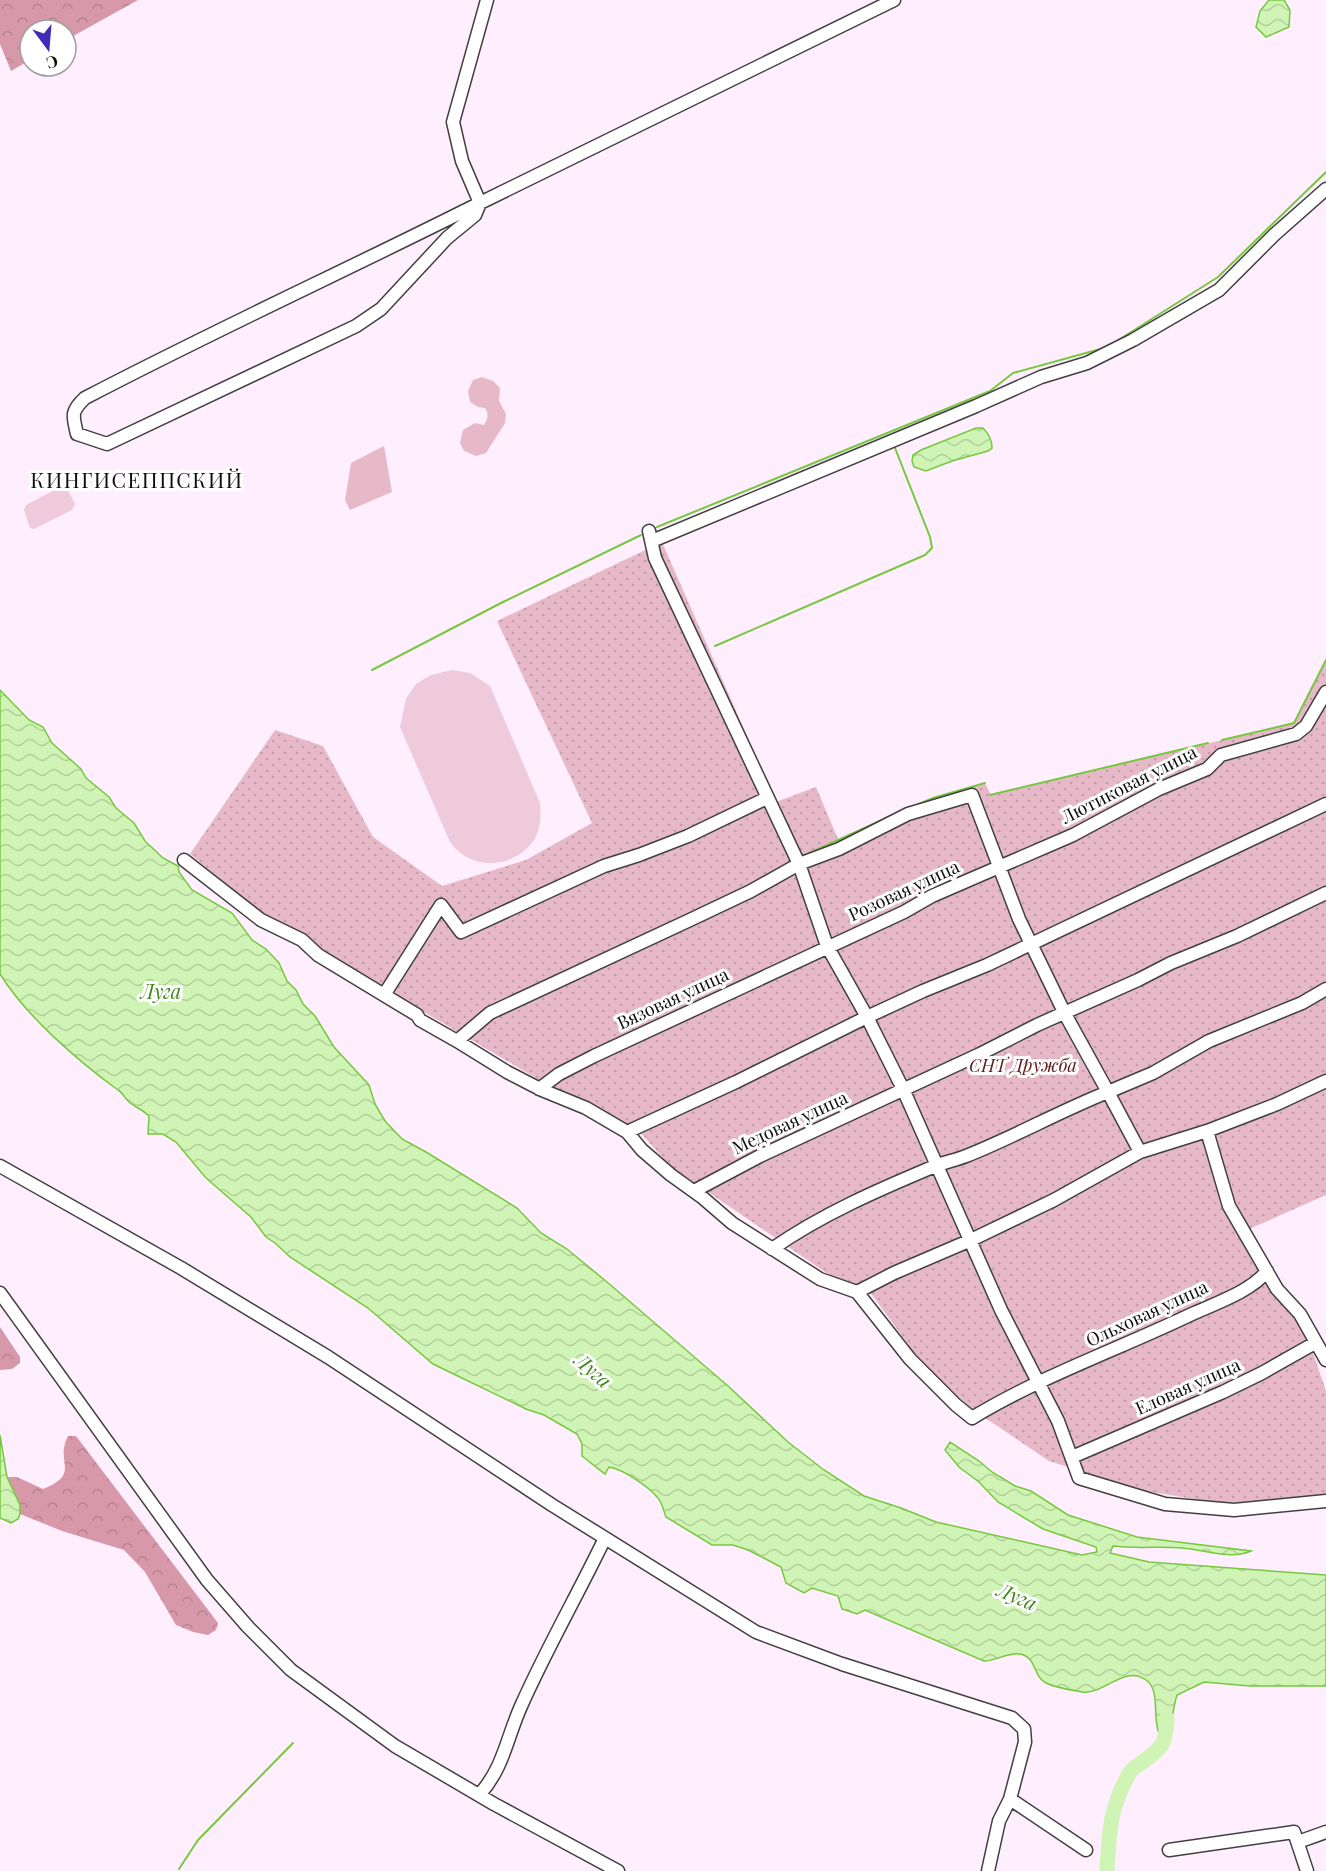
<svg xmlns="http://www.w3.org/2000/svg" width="1326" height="1871" font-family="'Playfair Display',serif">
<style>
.grass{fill:#e7b9c8}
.forest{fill:url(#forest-crowns)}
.garden{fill:url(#garden-dots)}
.pitch{fill:#efcadb}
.water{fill:url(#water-waves);stroke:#77c83e;stroke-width:1.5}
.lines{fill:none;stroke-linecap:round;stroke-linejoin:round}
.stream{stroke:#77c83e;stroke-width:2}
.river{stroke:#d0f4b5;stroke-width:15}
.minor-casing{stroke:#404040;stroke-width:15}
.minor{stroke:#fff;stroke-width:12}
.labels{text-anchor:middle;stroke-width:6;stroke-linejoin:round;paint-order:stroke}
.street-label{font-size:18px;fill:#0d0d0d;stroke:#fff}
.park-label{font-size:18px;font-style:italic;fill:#622021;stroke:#fff}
.water-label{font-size:20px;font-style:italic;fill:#41851a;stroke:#fff}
.quarter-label{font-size:21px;letter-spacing:1.5px;fill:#0d0d0d;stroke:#fff}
</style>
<defs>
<pattern id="forest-crowns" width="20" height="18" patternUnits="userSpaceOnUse" patternTransform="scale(1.5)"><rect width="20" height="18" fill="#d799a9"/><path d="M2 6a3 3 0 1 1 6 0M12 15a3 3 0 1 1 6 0" fill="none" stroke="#b78390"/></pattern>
<pattern id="garden-dots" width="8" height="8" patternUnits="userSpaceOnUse" patternTransform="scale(1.5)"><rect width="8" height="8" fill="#e7b9c8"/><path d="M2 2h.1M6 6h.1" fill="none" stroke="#c59eab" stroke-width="1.8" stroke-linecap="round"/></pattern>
<pattern id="water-waves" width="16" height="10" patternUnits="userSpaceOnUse" patternTransform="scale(1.5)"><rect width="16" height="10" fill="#d0f4b5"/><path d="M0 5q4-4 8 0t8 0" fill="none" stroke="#b1d09a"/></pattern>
</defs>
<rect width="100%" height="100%" fill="#feeefe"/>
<!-- grass -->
<path class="grass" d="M482,377L493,381L500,388L499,401L506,414L505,423L486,453L476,456L464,451L460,443L463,430L475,423L484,425C488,419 489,414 485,408L478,407L470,402L468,391L473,380Z
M384,446L392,492L350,510L345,500L351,463Z"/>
<!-- forest -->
<path class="forest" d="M0,0H138L66,40V30H30V60L11,71L0,44Z
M0,1327L20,1357V1363L12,1369L0,1370Z
M68,1436H76L218,1623L216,1630L208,1635L193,1632L176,1625L145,1572L124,1550L62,1531L20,1514V1505L7,1477H17L43,1489C82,1473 54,1463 68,1436Z"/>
<!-- garden -->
<path class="garden" d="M662,542L776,802L816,787L838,839L933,798L985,783L991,795L1294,723L1326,660V1195L1238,1234L1265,1282L1294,1318L1312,1350L1326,1391V1494L1285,1500L1219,1503L1145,1491L1049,1461L972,1409L920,1361L870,1292L825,1272L669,1165L640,1132L536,1078L390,992L260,911L190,854L275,730L323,746L373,837L442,886L526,860L592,823L497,621Z"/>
<!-- pitch -->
<path class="pitch" d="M60,487H66L75,504L72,510L34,529L30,528L24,510L26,505Z
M452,670L470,673L490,686L540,803C541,816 541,828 534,840C514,869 471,872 450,842L400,727L406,699L416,684L431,675Z"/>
<!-- water -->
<path class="water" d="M1269,0H1284L1290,10L1289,27L1266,37L1256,27L1260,11Z
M976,428H983C989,434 992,440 992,448L988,451L952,461L926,471L914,467L912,461L913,455L921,450Z
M0,690L29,720L43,727L52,743L81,769L86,778L109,797L116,808L134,823L145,841L163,858L178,866L179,872L192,890L232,913L252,940L266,949L279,963L287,981L296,990L303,1004L315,1016L334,1047L369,1085L375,1104L385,1121L402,1139L426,1152L517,1208L541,1233L567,1249L607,1282L728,1386L788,1442L824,1470L864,1496L901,1508L936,1522L1082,1555L1097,1552L1096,1547L1043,1529L998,1502L979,1482L959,1467L945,1450L950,1442L979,1461L992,1472L1015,1486L1031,1491L1068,1515L1137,1537L1251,1551C1231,1560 1205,1550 1183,1548C1159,1546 1136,1549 1113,1546L1110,1553L1149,1562L1326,1575V1686H1250L1204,1682L1177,1695C1172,1710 1173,1726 1166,1739C1164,1737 1161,1735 1159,1733C1152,1719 1161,1690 1146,1680C1125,1664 1104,1695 1082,1692C1071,1690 1056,1688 1046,1683C1033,1677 1037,1657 1020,1654C1008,1652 996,1661 984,1661L865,1610L857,1614L842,1609L838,1596L812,1588L804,1593L786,1583L781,1567L748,1550L733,1545H712L666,1517C664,1512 663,1507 661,1503C655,1490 623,1469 609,1467L605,1474L582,1456V1444L577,1434L544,1415L526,1409L433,1364L368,1308L290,1257L275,1243L266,1237L251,1217L206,1178L176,1142L163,1134H148L149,1116C143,1110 137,1108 130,1103C126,1100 123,1093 118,1090C78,1061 26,1016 0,974Z
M0,1435L7,1477L20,1505V1514L18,1519L11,1523L0,1518Z"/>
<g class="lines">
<!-- stream -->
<path class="stream" d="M1117,341L1218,277L1326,172
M657,527L990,391L1013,373L1104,348
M715,646L925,555L932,548L930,537L895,448
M372,670L501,603L641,535
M1222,740L1294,723L1326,660
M990,795L1208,743
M912,807L933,798L985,783
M803,856L893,815
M179,1869L198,1840L293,1743"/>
<!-- river -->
<path class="river" d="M1107,1871C1109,1832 1110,1806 1130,1772C1133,1768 1137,1766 1141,1763C1163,1747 1166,1745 1167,1718"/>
<defs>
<path id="minor" d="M487,0L453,122L462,161L480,203L475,215L447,238L381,309L356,326L107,444L77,434C73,416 70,412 85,398C215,330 349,269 480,203L894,0
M649,531L655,558L799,864L827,946L867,1017L903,1089L1001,1310L1058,1421L1079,1478L1165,1504L1234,1510L1326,1501
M652,541L976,406L1041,377L1087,363L1133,340L1219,290L1274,235L1326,189
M767,798L688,836L639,855L604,866L461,932L441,905L384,995L417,1015L420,1020L457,1041L490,1013L692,919L751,891L799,864L839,849L908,814L972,795L1019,919L1065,1014L1108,1092C1060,1111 1014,1137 966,1156C956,1160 945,1162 935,1166C878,1190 822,1214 772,1249
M184,860L261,920L302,940L318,955L384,995
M457,1041L507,1072L542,1090L586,1108L627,1132L736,1082L867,1017L923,991L987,965L1326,804
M539,1089L559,1074L594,1056L904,912L932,896L1073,835L1159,789L1207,769L1221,755L1296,734L1306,726L1326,692
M1207,1131L1229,1206L1277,1289L1300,1314L1326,1360
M627,1132L642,1150L671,1175L703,1198L732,1223L820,1279L857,1292L910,1359L956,1405L972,1418C1041,1376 1119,1349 1192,1314C1214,1304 1252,1291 1267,1271
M1140,1152L1108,1092L1153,1073L1209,1041L1302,1003L1326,989
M0,1166L181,1268L328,1357L552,1505L756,1632L842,1664L1012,1718L1024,1729L1025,1742L1010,1799L999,1821L988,1871
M694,1191L760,1156L980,1054L1037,1025L1138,980L1171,963L1237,936L1326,893
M857,1292L894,1273L971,1240L1054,1200L1140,1152L1207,1131L1277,1104L1326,1081
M0,1293L207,1580L248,1627L291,1670L395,1746L494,1804L618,1871
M1072,1457L1223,1392L1262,1373L1315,1343
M479,1795C504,1768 507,1736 522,1704C547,1648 578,1594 605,1538
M1010,1799L1086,1850
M1298,1842L1326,1832
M1169,1850L1294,1832L1307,1871"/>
</defs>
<!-- minor casing -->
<use href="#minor" class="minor-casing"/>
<!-- minor -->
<use href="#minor" class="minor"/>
</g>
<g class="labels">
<!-- street labels -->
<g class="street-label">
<text transform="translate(1129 785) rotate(-27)" y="6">Лютиковая улица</text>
<text transform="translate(904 891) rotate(-25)" y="6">Розовая улица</text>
<text transform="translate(673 999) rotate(-25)" y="6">Вязовая улица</text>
<text transform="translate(790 1123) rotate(-25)" y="6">Медовая улица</text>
<text transform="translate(1147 1314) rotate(-25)" y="6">Ольховая улица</text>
<text transform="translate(1188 1387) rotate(-24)" y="6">Еловая улица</text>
</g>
<!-- park labels -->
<g class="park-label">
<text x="1023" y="1072">СНТ Дружба</text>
</g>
<!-- water labels -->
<g class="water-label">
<text x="161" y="999">Луга</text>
<text transform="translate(593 1371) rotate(41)" y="7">Луга</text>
<text transform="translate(1017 1597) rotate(23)" y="7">Луга</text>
</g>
<!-- quarter labels -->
<g class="quarter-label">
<text x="137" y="488">КИНГИСЕППСКИЙ</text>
</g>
</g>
<!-- north arrow -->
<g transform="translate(48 48) rotate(164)"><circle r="28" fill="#ffffff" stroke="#9e9e9e" stroke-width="1.5"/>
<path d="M0-4.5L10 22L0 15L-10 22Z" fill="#3f2bb8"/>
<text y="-9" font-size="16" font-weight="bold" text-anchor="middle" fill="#0d0d0d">С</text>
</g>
</svg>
